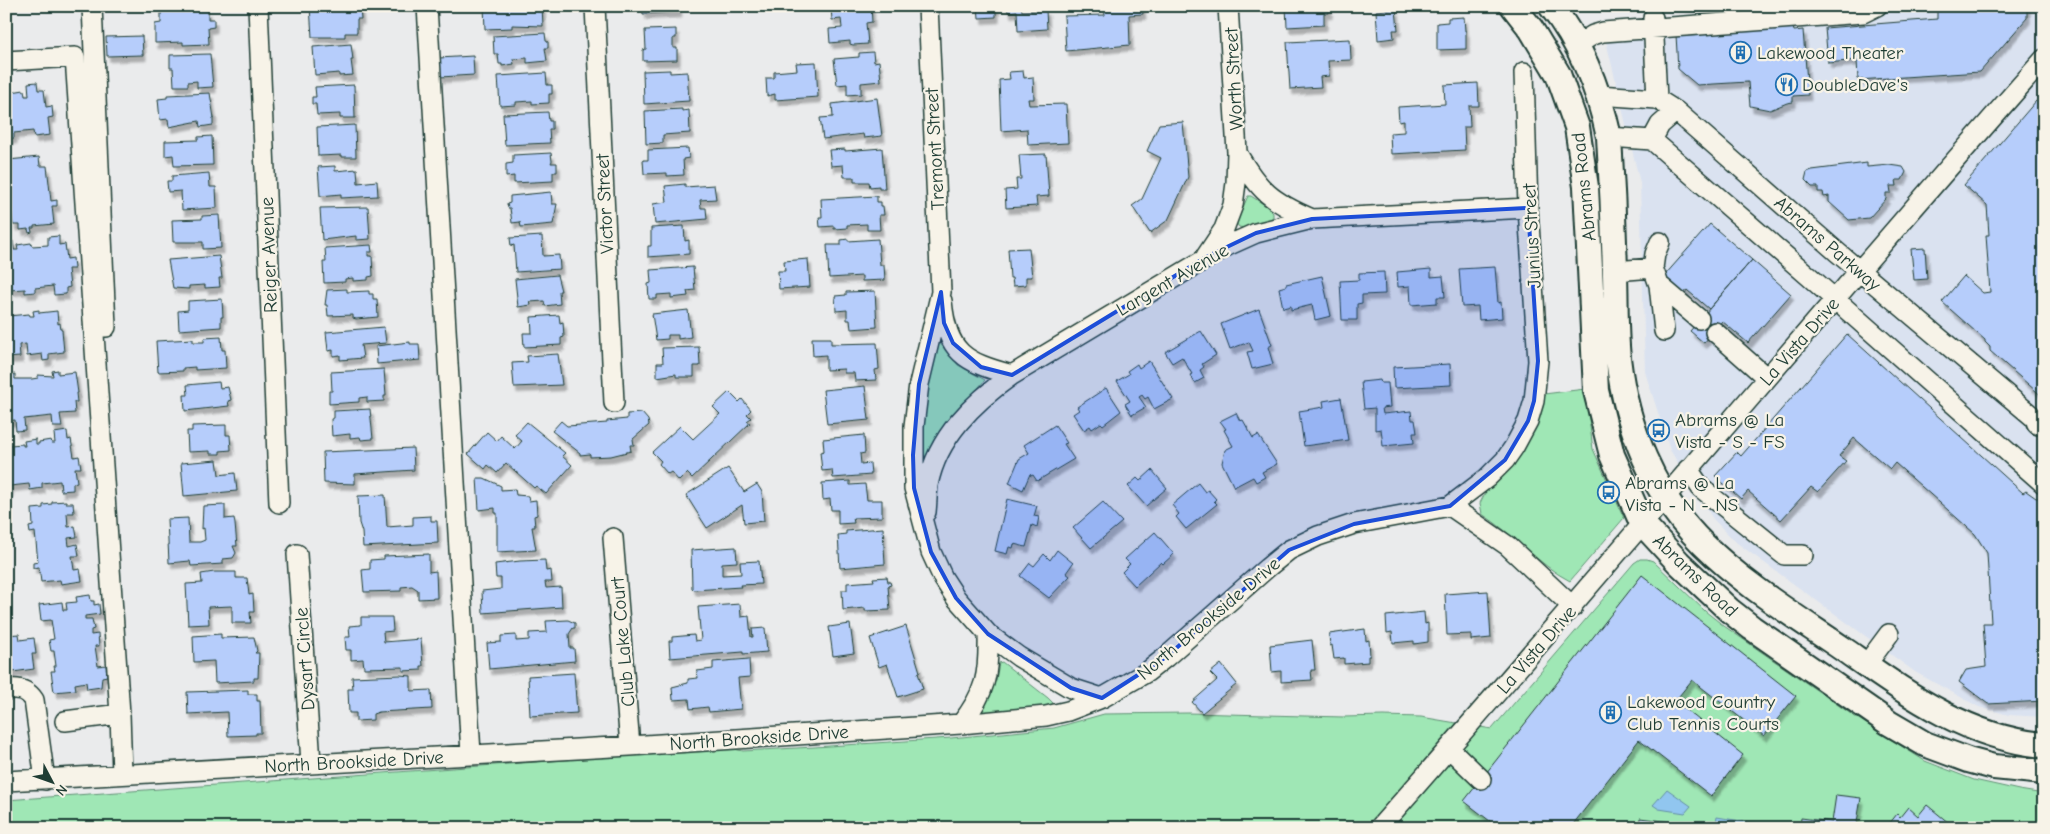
<svg xmlns="http://www.w3.org/2000/svg" width="2050" height="834" font-family="'Comic Neue',sans-serif">
<style>
.built{fill:#dae2f0}
.green{fill:#9fe7b5;stroke:#5f9274}
.water{fill:#91c6ef;stroke:#638fa4}
.building{fill:#b6cdfb;stroke:#1f3d34;filter:url(#shadow)}
.lines{fill:none;stroke-linecap:round;stroke-linejoin:round}
.minor-casing{stroke:#1f3d34;stroke-width:22}
.major-casing{stroke:#1f3d34;stroke-width:28}
.minor{stroke:#f7f3e8;stroke-width:19}
.major{stroke:#f7f3e8;stroke-width:24}
.marked{fill:#1d4ed8;fill-opacity:0.2;stroke:#1d4ed8;stroke-width:4;stroke-linejoin:round}
.labels{text-anchor:middle;stroke-width:4.5;stroke-linejoin:round;paint-order:stroke}
.poi-label{font-size:19px;fill:#1f3d34;stroke:#f7f3e8;text-anchor:start}
.street-label{font-size:19px;fill:#1f3d34;stroke:#f7f3e8}
</style>
<defs>
<filter id="shadow"><feDropShadow dx="3" dy="5.5" stdDeviation="1" flood-color="#0004"/></filter>
</defs>
<rect width="100%" height="100%" fill="#eaebec"/>
<filter id="ink" filterUnits="userSpaceOnUse"><feTurbulence type="fractalNoise" baseFrequency=".02" numOctaves="2"/><feDisplacementMap in="SourceGraphic" scale="10" xChannelSelector="R" yChannelSelector="G"/><feConvolveMatrix kernelMatrix="1 2 1 2 8 2 1 2 1" color-interpolation-filters="sRGB"/></filter>
<g filter="url(#ink)">
<!-- built -->
<path class="built" d="M1847,6H2044V717L2009,715L1979,707L1915,672L1737,543L1713,519L1670,450L1645,372L1640,183L1602,24Z"/>
<!-- green -->
<path class="green" d="M1248,196H1251L1268,207L1273,213V217C1265,224 1249,230 1239,227L1236,223Z
M938,341L958,365L985,380L949,422L924,462C914,441 932,366 938,341Z
M1585,389L1593,449L1624,518L1570,581C1537,564 1514,534 1482,514L1480,503L1489,485L1509,462L1543,405L1544,394Z
M1640,559H1647L1653,561L1705,611L1724,626L1854,716L1925,761L1974,780L2019,790L2044,794V828H6V800L676,752L730,748L743,751L814,747L951,738L1054,728L1104,714L1188,713L1344,717L1383,716L1421,717L1492,729L1634,563Z
M1002,662L1048,698L1054,704L1055,708L981,713V709L996,680L999,663Z"/>
<!-- water -->
<path class="water" d="M1667,789L1691,806L1685,813L1659,809L1653,805Z
M1717,817L1782,828H1715Z"/>
<!-- building -->
<path class="building" d="M310,6H355V8H360L361,19H357V33H345V37H312Z
M484,6H542L543,26L512,25V28L485,29Z
M642,6H678L679,12L643,14Z
M871,6L872,22L866,23L868,44L853,45L850,44V41L830,43L829,29L842,28L841,19L832,20L831,8Z
M978,6H996V17L979,18Z
M1007,6H1021L1022,11L1046,10L1047,29L1018,31L1017,11L1008,12Z
M1101,6H1142L1143,14L1129,15L1130,45L1066,51L1064,16L1105,15L1104,7Z
M1286,6H1329V13H1324V25L1287,27Z
M1793,6H1823V11L1794,14Z
M2013,6H2027V18L1980,72L1858,80L1857,60L1828,63L1825,28L1937,19V11Z
M1396,9L1398,30H1393L1394,38L1378,40L1376,11Z
M208,10V19H214V27L208,28L209,44L183,45V42L155,43V24L161,23V11Z
M1464,17L1465,31H1466V49L1437,50V23L1448,22V18Z
M1793,27L1794,31L1803,30L1808,95L1793,96V102L1787,103L1770,110L1750,106L1748,82L1697,85L1678,69L1676,35Z
M676,29V38H673V48H677V60L643,61V50L646,49L645,30Z
M545,33L546,41L548,42V48H545L547,61L527,63V58L513,59L514,64L502,66V64H499L498,54H494L493,36Z
M142,36L143,55L107,56L106,37Z
M1350,39L1351,60L1328,61L1329,76L1320,77L1321,87L1290,89L1287,42Z
M351,44L353,60H351L353,75L339,76V73L315,75L313,47Z
M873,52L874,62L879,61L881,81L861,83V94L847,95V84L837,85L834,59L859,57V53Z
M210,54L213,87L197,88V81L188,82V86H174L173,68H170V55Z
M473,56L474,75L440,77L439,58Z
M816,62L818,97L775,100V94L767,96L766,78H774V72L797,70L796,63Z
M670,70V73L687,72L689,101L644,104L643,71Z
M1023,71L1024,78L1033,77L1034,99H1028L1029,105L1066,104L1068,143L1028,145L1027,129L1001,131L999,80L1010,79L1009,72Z
M546,73L547,85H552V94H549V103L532,104V101L516,102V105L500,106L498,76Z
M37,82L38,90H44L46,107L52,106L53,117L48,118L50,135L34,137L33,131L14,133V138L6,139V89L11,88L12,92L24,90L25,96H29L28,83Z
M1478,83L1479,106H1469L1470,127H1464L1465,150L1391,154L1390,133L1404,132V121L1399,122L1398,107L1445,104L1444,85Z
M354,85L355,118H340V114L317,115L316,104H312V97H316L315,87Z
M210,93L214,118H213V125L200,127L199,121L169,127L168,119L160,120L158,99L167,98V95Z
M877,98L882,136L864,138L863,134L823,139L820,118L833,117L832,104Z
M2036,101L2044,104V398L1990,351V347L1985,342V340L1942,302L1964,276L1983,293L1990,292L1986,235H1989L1987,205L1964,185Z
M682,109V111L689,110L690,133L663,135V143L646,144L645,111Z
M548,112L549,121H552V129H549L550,143L505,145L503,114Z
M1183,122L1188,177L1168,220L1150,233L1132,206L1142,199L1161,158L1147,151L1159,124Z
M355,125L356,157H342V155L318,156L317,127Z
M212,136L213,165L174,166L173,155L165,156V141L198,140V137Z
M688,148L689,158L683,159L684,175L667,176V173L644,174L643,160H648V150Z
M882,148L885,189H879V186L870,187L869,182H854V177H844L843,165L831,166L829,150L845,149V151Z
M551,153L552,161L551,163H557V172H553V181L514,183V176L506,177V164L513,163V155Z
M1046,154L1049,196L1036,197L1037,206L1006,208L1005,190L1017,189L1016,179H1021L1019,155Z
M39,157L40,166H47L51,201L57,200V206H52L54,224L34,226V228H31L32,232L29,233L28,229L20,230V225H13L11,207H6V201H10L6,168H9L8,160Z
M1867,163V167L1889,165L1903,167L1906,172L1902,180H1896L1897,186H1890L1891,193H1886V199L1869,218L1849,220L1829,202V196L1824,197L1823,192H1818V187H1812L1805,180L1807,172L1812,170Z
M335,166V171L357,169L358,183L377,181L378,196L341,198V194L320,196L318,167Z
M209,173L210,187H216L217,208L182,210L181,191L168,192L167,181H172V176Z
M685,184V187L714,185L716,199L700,200L701,208H706L707,219L655,224L653,204L667,202L665,186Z
M551,192L552,204H557L553,224L521,227L520,222L512,223L510,208H508L507,204L510,203V196Z
M877,196V202H881V206H883L884,215H879L880,230H867V224L847,225V228L834,229V226L820,227L819,217H822L821,199Z
M368,207L370,239L356,240V236L322,240L320,208Z
M219,215L221,248L203,249V242H173L172,220L202,219V216Z
M1710,224L1752,260L1709,309L1687,290L1684,294L1664,276Z
M684,226L685,241L689,240V254L648,257V246H651V228Z
M59,236V245L65,244L67,259L73,258L74,269H68L70,287L66,288V294L54,295L53,286L35,288V292L25,293V289L9,290V296L6,297V241H13L14,250H18L17,245L31,243L32,246L48,245V237Z
M542,236L543,256L559,255L560,269L516,272L514,245L511,246L510,238Z
M848,239V241L878,239L880,265H884L885,280L862,281V276L829,278L827,245H841V240Z
M371,245L372,252H368V256H372L373,276L368,277V280L353,281V278L345,279V282L324,283L323,262H326L325,248Z
M1029,248L1032,277H1026V285L1013,286L1012,278H1010L1008,249Z
M1925,248L1927,279L1914,280L1911,249Z
M219,256L222,278H219L220,287L205,288V285L189,286V289L173,288L168,260Z
M808,259L810,287L779,289L778,271H785L784,261Z
M1752,260L1791,294L1748,343L1722,321L1704,343L1690,331Z
M693,267L695,290L687,291L688,296L671,298V294L657,295V299H649L648,284L651,283L650,270Z
M1495,267L1498,303L1501,302L1502,318L1479,320L1478,306L1462,307L1459,269Z
M1431,269V277L1443,276L1445,297H1437V303L1411,305L1410,286L1398,287L1397,272Z
M1384,272L1385,294L1362,295V303L1357,304V320H1342L1340,281L1359,280V273Z
M557,275L561,291H559L560,304L545,306L544,301L530,302L531,305L518,307L515,279Z
M1322,276L1331,316L1315,320L1312,305L1291,310V306L1283,308L1279,288L1286,286V284Z
M347,289V292L369,291V294H373V299H377L378,317L356,319L353,318V315L328,316L327,305H325L327,290Z
M875,291L877,327L851,329L850,320H847V310L836,311L835,296L846,295V292Z
M222,299L223,317H221V327L179,330L178,311L188,310V301Z
M1259,309L1272,345L1268,347L1273,364L1252,369L1247,352L1253,351L1249,342L1230,349L1221,324Z
M39,310V313L57,311L58,324L60,323L61,330H62L64,352L49,354V360L43,361L42,354L27,356L26,344L19,345L20,357L6,358V318H8V316L29,314L30,316H34L33,311Z
M688,310L691,337L678,339V335H668V339L656,340L652,314Z
M559,315L560,323L563,322L564,337L561,338V345L524,347L523,333H532L531,317Z
M384,327L386,343L361,345L363,358L340,360V355L333,356V350L328,351L326,332Z
M1201,331L1216,355L1202,364L1204,367L1200,370L1204,378L1195,383L1190,375L1192,374L1182,357L1172,363L1165,352Z
M1847,334L2023,493L2026,491L2036,498H2039L2044,502V701L1988,704L1959,682L1966,670L1986,667L1983,623H1991L1987,553L1975,534L1895,463L1890,469L1854,438L1839,456L1846,461L1818,492L1811,487L1781,520L1748,491L1741,499L1715,476L1737,452L1741,456Z
M221,337L222,350H225L226,368L195,370V367L183,368V371L158,372L156,341L193,339V342H204V338Z
M812,338H831V344L877,343L879,369L875,370L876,380L855,381L854,373H844V369L826,370V355L813,356Z
M410,342V344H419L420,360L377,364L376,346Z
M699,347L700,366H694V377H676V374L657,377V363H663L662,348Z
M558,354L562,385L514,387L512,363L528,362L527,356Z
M1149,361L1173,399L1154,409L1148,397L1145,399L1142,395L1139,397L1146,407L1132,415L1125,404L1130,401L1117,381L1129,374L1127,371L1137,364L1139,368Z
M1450,364L1451,385L1394,388L1393,367Z
M384,369L386,396H384V401L367,402V397L359,398V402L329,404V391H332L331,372Z
M58,370V374L75,372L78,393H76L77,402H74L75,413L60,414L62,427H53L52,416L24,419L25,430L16,431L15,420L6,421V382L10,381L9,375L15,374V379H32L38,378V375L53,376L52,371Z
M1380,380L1381,383H1388L1390,407L1382,408L1383,414L1411,411L1412,420H1415L1417,433H1413L1414,443L1383,446L1381,429L1375,430V408L1364,409L1361,382Z
M219,382L220,388L228,387L231,400L228,401L229,406L185,411L184,395H188L187,385Z
M865,386L869,420L827,424L823,390Z
M1106,388L1121,411L1103,425L1101,423L1092,429L1090,426L1084,430L1073,414L1079,410L1077,407Z
M729,392L739,402L742,399L751,410L747,414L751,418L747,421L750,423L692,478L687,473L679,481L671,472L668,474L659,464L661,461L652,452L680,426L693,439L720,414L713,407Z
M1341,398L1348,440L1304,446L1299,411L1324,407L1323,401Z
M370,409L373,439L361,440L360,437L350,438V434L332,436L331,419L334,418V411Z
M642,413L648,420L649,425L633,439L634,445H630L631,451L611,456L590,457V454L580,455V453L552,431L561,421L567,426L607,423V421L627,419V414Z
M1236,413L1240,421L1243,420L1253,438L1258,435L1277,464L1262,472L1265,477L1256,482L1253,477L1234,487L1222,463L1225,450L1233,446L1224,430L1226,429L1220,421Z
M527,422L565,453L562,456L572,465L546,494L536,486L534,488L506,463L497,473L488,465L485,469L468,454L487,432L497,441L501,436L515,449L522,441L515,435Z
M226,425V435H230L231,450L220,451V454H210V451L188,452L187,431H192V426Z
M1055,425L1067,443L1064,444L1074,459L1037,481L1033,475L1031,476L1030,474L1023,490L1009,483L1019,459L1029,453L1024,445Z
M67,431L68,440L71,439L74,457L79,456L81,468H75L77,482L73,483V490L61,491L60,481L42,483V488L30,490L29,484L10,486V491L6,492V449L10,448V445L23,444V446H25L24,441L36,439V444H39V442L51,440L52,443H55L54,433Z
M864,435L865,453L860,454L861,464L870,463L871,475L833,478L832,470L822,471L820,452L824,451L823,439Z
M413,448L414,470L355,474V484L324,483L323,452Z
M217,460L219,475L235,473L237,491L184,496L181,463Z
M728,468L744,492L757,484L762,492L764,521L744,523L742,505L707,528L696,511L686,495Z
M1152,470L1167,488L1146,506L1128,486L1137,478L1140,481Z
M477,478H484L501,486V490L515,489L516,495L528,496L529,501L536,500L537,515L534,516L535,527H532L536,550L497,552V513H495V508L479,510Z
M850,481V485L865,484L867,500H882V517L853,518L854,523L838,524V510H831L830,499L823,500L822,483Z
M1198,483L1205,492L1208,490L1216,499L1214,501L1217,504L1186,529L1176,517L1179,514L1172,505Z
M385,495L387,527L413,525V517L431,516V521H437L438,543L363,547L362,532L359,523L358,496Z
M1007,499L1037,506L1034,516L1039,517L1037,527L1032,525L1026,547L1014,544L1013,548L1009,547L1007,554L995,551Z
M66,501V503H73L74,513H67L68,527L75,526L77,537L68,538L69,546L77,544L79,556H72L74,570L80,569L82,581L61,584L60,580L41,582L39,567L33,568V563L38,562L35,532L30,533L29,527L33,526L32,509L43,508V505L52,504V502Z
M1103,502L1122,522L1091,548L1073,528Z
M225,505V519L234,518L235,524L237,546H233L236,553L233,558L223,559V564L191,566L190,561L169,563L167,519L188,518L189,542H200L205,540L204,528L202,529L203,506Z
M883,528L885,564L840,568L838,535L846,534V531Z
M1155,532L1174,554L1163,564L1161,562L1135,586L1122,572L1130,564L1125,559Z
M736,547L737,562L722,563V575L741,574L740,562L759,561L761,584L740,585L741,587L694,590L692,588L691,550Z
M1057,550L1073,563L1066,573L1070,576L1049,598L1020,576L1030,563L1034,566L1044,554L1050,560Z
M429,554V572L436,571L437,598L418,599V590L412,586L401,587V591L364,592L362,570L370,569V560L384,559V556Z
M545,560L546,571L551,570L552,582H545L546,588L561,587L562,607L483,613L482,591L501,589V578H496L495,564L520,561Z
M214,572H236V578H247L249,595L253,594L254,612H250L251,623H232V606L208,607L209,624L188,625L186,584L202,583L201,574Z
M1642,575L1796,696L1764,736L1692,680L1675,701L1743,755L1711,796L1639,740L1570,828H1499L1464,801Z
M887,577L888,582H890L891,585L888,586L890,610L865,611V608L843,610L842,590H847V583L874,581L873,578Z
M1488,591L1491,638L1471,640V634L1447,635L1445,594Z
M90,595L91,601H94V605L99,604L100,614L85,616V619H92L94,629L91,630V635L98,634L99,646H95L98,666L106,665L107,676L102,677L101,687L87,689L86,682L75,684L76,690L54,692L51,671H55L54,666H56L54,651H51L49,640L54,639L51,620L41,621L39,605L62,602L63,610H67L66,603L77,602L76,597Z
M740,604L741,617L749,616L751,637H753L752,629L765,628L767,652L743,654V652L670,658L669,641H672V637L694,635L695,641L701,640L698,607Z
M1424,612L1425,624L1428,623V642L1414,644V641L1393,643L1392,632L1387,633L1386,616Z
M361,617H392L393,631L383,632L384,642L421,639L423,666H421V670L403,671V667L364,668L363,659L351,660V650H346L345,637H350L349,626L361,625Z
M568,620L575,623V628H573L569,634L570,648H574L575,661L489,669L487,643L501,642V636L516,635V641L529,640V633L547,632L546,621Z
M850,624L854,653L833,656L829,627Z
M906,626L920,672L918,673L923,689L898,697L887,664L879,667L870,638Z
M1365,629L1366,641L1369,640L1370,656H1368V662L1344,664V658L1334,659L1332,645L1330,646L1329,634Z
M19,634L20,640L34,638L36,654H32L34,669L6,673V635Z
M221,634V638L254,637L257,651L255,653H259L258,678H254V681L215,683L214,661L194,662L193,636Z
M1312,640L1315,670H1311L1312,680L1281,682V671L1272,672L1270,645Z
M749,659L750,677L738,678L741,709L709,712L708,707L690,709L689,699L673,700L672,687L688,683V679L698,678L697,671L713,669V662Z
M1221,664L1237,684L1202,713L1192,702L1217,680L1210,673Z
M574,673L577,713L530,716L528,676Z
M400,675L411,676V691L431,690L432,709L379,712L373,714V720L356,721V713H349L348,689H353L352,677Z
M248,690V694H257V701H260L261,733H256V735L228,736L227,712L188,714L187,692Z
M1836,795L1861,798L1856,828H1800L1801,818L1832,822Z
M1927,805L1955,828H1886L1897,814L1900,817L1908,807L1918,816Z
M1640,818L1679,823L1678,828H1639Z"/>
<g class="lines">
<defs>
<path id="minor" d="M92,6L106,327
M258,6L279,503
M427,6L471,754
M595,6L614,403
M928,6L941,292L919,384L914,426V488L931,552L943,578L956,598L988,634L1019,657L1071,688L1102,698
M1653,18L1657,99
M1577,45L1593,35L1603,32L1863,13L1877,6
M6,61L75,57L120,714L65,721
M1598,95L1657,99L1676,111L1837,252L2044,426
M1609,137L1652,140
M1652,140L1812,279L2044,484
M1652,140L1660,125L1676,111
M1237,153C1259,191 1272,202 1312,219
M1660,242L1655,254L1653,268L1659,285L1664,331
M1206,256L1224,229L1233,205L1236,183L1237,152L1228,6
M1615,271L1653,268
M1659,285L1699,319
M942,301C947,353 964,362 1012,375
M1715,332L1767,378
M1688,469L1701,488L1784,555H1803
M1450,506L1508,546L1573,607
M926,512C927,503 927,494 928,485C937,437 974,402 1012,375L1227,246L1256,233L1312,219L1528,208
M613,538L630,746
M297,554L311,763
M1866,665L1889,634
M6,690C18,687 27,690 34,700L45,780
M120,714L122,774
M961,724C986,692 989,675 988,634
M1449,748L1481,779
M6,781L630,746L961,724L1046,716L1068,711L1102,698L1147,672L1166,657L1267,568L1289,550L1318,536L1354,524L1450,506L1487,478L1505,460L1514,447L1528,421L1534,401L1538,361L1528,208L1524,72
M1379,828C1603,574 1819,313 2044,59"/>
<path id="major" d="M1513,6L1531,29L1558,74L1577,127L1586,187L1596,391L1612,455L1642,523L1679,563L1729,610L1752,628L1889,723L1925,744L1968,760L1994,767L2044,772
M1551,6C1581,44 1599,90 1609,137C1612,183 1614,229 1615,274C1616,302 1615,330 1618,358C1626,426 1653,495 1703,544C1744,585 1795,616 1843,649C1905,692 1966,738 2044,745
M2039,422L2044,423"/>
</defs>
<!-- minor casing -->
<use href="#minor" class="minor-casing"/>
<!-- major casing -->
<use href="#major" class="major-casing"/>
<!-- minor -->
<use href="#minor" class="minor"/>
<!-- major -->
<use href="#major" class="major"/>
</g>
</g>
<!-- marked area -->
<path class="marked" d="M1528,208L1538,361L1534,401L1528,421L1505,460L1450,506L1354,524L1289,550L1166,657L1102,698L1071,688L988,634L956,598L931,552L914,488L913,455L919,384L941,292L944,323L953,343L981,367L1012,375L1206,257L1256,233L1312,219Z"/>
<!-- icons -->
<defs>
<symbol id="building-ring" viewBox="-11 -11 22 22"><circle r="9.5" fill="#f7f3e8" stroke="#1f6fb2" stroke-width="1.5"/><path d="M-4-6H4V6H1V3H-1V6H-4ZM-2.5-4.3h1.7v1.8h-1.7ZM.8-4.3h1.7v1.8H.8ZM-2.5-1h1.7V.8h-1.7ZM.8-1h1.7V.8H.8Z" fill="#1f6fb2"/></symbol>
<symbol id="restaurant-ring" viewBox="-11 -11 22 22"><circle r="9.5" fill="#f7f3e8" stroke="#1f6fb2" stroke-width="1.5"/><path d="M-5-6h1v4h1v-4h1v4h1v-4h1v5L-1.5 .5V6h-2V.5L-5-1ZM5-6V6H3V1.5H1.5Q1.5-4 5-6Z" fill="#1f6fb2"/></symbol>
<symbol id="bus-ring" viewBox="-11 -11 22 22"><circle r="9.5" fill="#f7f3e8" stroke="#1f6fb2" stroke-width="1.5"/><path d="M-5-6H5V4H4V6H2V4H-2V6H-4V4H-5ZM-3.5-4V0h7V-4ZM-3.5 1.2v1.5H-2V1.2ZM2 1.2v1.5H3.5V1.2Z" fill="#1f6fb2"/></symbol>
</defs>
<g fill-rule="evenodd">
<use href="#building-ring" x="1728" y="40" width="25" height="25"/>
<use href="#restaurant-ring" x="1774" y="72" width="25" height="25"/>
<use href="#bus-ring" x="1646" y="418" width="25" height="25"/>
<use href="#bus-ring" x="1596" y="480" width="25" height="25"/>
<use href="#building-ring" x="1598" y="700" width="25" height="25"/>
</g>
<g class="labels">
<!-- poi labels -->
<g class="poi-label">
<text x="1757" y="59">Lakewood Theater</text>
<text x="1802" y="91">DoubleDave's</text>
<text x="1675" y="426">Abrams @ La<tspan x="1675" dy="22">Vista - S - FS</tspan></text>
<text x="1625" y="489">Abrams @ La<tspan x="1625" dy="22">Vista - N - NS</tspan></text>
<text x="1627" y="708">Lakewood Country<tspan x="1627" dy="22">Club Tennis Courts</tspan></text>
</g>
<!-- street labels -->
<g class="street-label">
<text transform="translate(1233 79) rotate(-93)" y="7">Worth Street</text>
<text transform="translate(934 149) rotate(-93)" y="7">Tremont Street</text>
<text transform="translate(1583 187) rotate(-96)" y="7">Abrams Road</text>
<text transform="translate(604 204) rotate(-93)" y="7">Victor Street</text>
<text transform="translate(1531 236) rotate(-93)" y="7">Junius Street</text>
<text transform="translate(1828 243) rotate(41)" y="7">Abrams Parkway</text>
<text transform="translate(268 255) rotate(-92)" y="7">Reiger Avenue</text>
<text transform="translate(1172 279) rotate(-30)" y="7">Largent Avenue</text>
<text transform="translate(1799 341) rotate(-49)" y="7">La Vista Drive</text>
<text transform="translate(1696 575) rotate(44)" y="7">Abrams Road</text>
<text transform="translate(1208 618) rotate(-40)" y="7">North Brookside Drive</text>
<text transform="translate(622 642) rotate(-95)" y="7">Club Lake Court</text>
<text transform="translate(1536 649) rotate(-49)" y="7">La Vista Drive</text>
<text transform="translate(304 659) rotate(-94)" y="7">Dysart Circle</text>
<text transform="translate(759 737) rotate(-4)" y="7">North Brookside Drive</text>
<text transform="translate(354 761) rotate(-3)" y="7">North Brookside Drive</text>
</g>
</g>
<!-- margin -->
<rect width="2050" height="834" fill="none" stroke="#f7f3e8" stroke-width="25"/>
<rect x="12" y="12" width="2025" height="809" fill="none" stroke="#1f3d34" stroke-width="2" filter="url(#ink)"/>
<!-- north arrow -->
<g transform="translate(52 782) rotate(131)" stroke="#f7f3e8" stroke-width="4" paint-order="stroke">
<path d="M0-4L9 19L0 12L-9 19Z" fill="#1f3d34"/>
<text y="-8" font-size="14" font-weight="bold" text-anchor="middle" fill="#1f3d34">N</text>
</g>
</svg>
